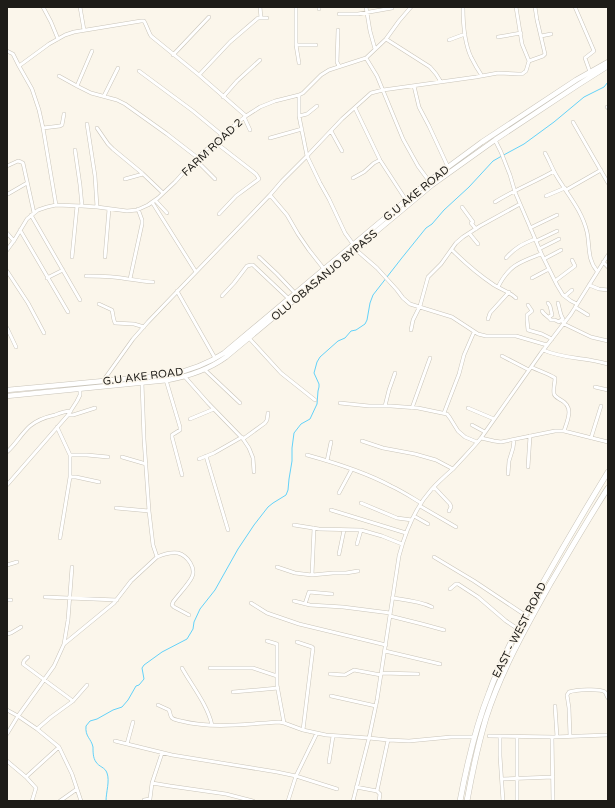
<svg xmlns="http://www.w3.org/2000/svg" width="615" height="808" font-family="'Varela Round',sans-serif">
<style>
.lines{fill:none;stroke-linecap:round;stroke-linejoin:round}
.stream{stroke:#63d2f9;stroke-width:1}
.minor-casing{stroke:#c9c4b9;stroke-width:4}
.secondary-casing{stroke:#c9c4b9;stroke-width:5.5}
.primary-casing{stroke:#c9c4b9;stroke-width:6}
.minor{stroke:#fff;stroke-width:3}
.secondary{stroke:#fff;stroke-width:4.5}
.primary{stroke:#fff;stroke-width:5}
.labels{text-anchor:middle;stroke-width:3;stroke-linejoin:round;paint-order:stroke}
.street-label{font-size:11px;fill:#1e1c18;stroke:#fbf6eb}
</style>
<rect width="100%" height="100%" fill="#fbf6eb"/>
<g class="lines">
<!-- stream -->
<path class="stream" d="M106,801C106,792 110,781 107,773C105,767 99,767 96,762C93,758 93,752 93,747C91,738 85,737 86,726L90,721L97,719L113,710L122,707L128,700L136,686L139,685L144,679L142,668L144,665L162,652L187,639L193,629L194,622L200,609L215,590L238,549L254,525L268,507L273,503L286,495L288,490L289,479L292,461V448L294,433L301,424L310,419L317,404L318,391L319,387V384L314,373L317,362L320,357L338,341L345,338L351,331L356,330L365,324L367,320L370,303L373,295L401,259L426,228L432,224L444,210L469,187L493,161L500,157L524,144L554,122L584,97L604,87L608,82"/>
<defs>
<path id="minor" d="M43,7L51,22L58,39
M80,7L84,30
M260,7L261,18
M296,7V45L299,63
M366,7L370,31L375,49
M463,7C463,23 464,42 471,57C474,63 478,70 482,76
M575,7L594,51L585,58L590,72
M319,9V7
M339,14H358L392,8
M338,30L337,62L339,66
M541,36L551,34
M498,37L521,33
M386,39L430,67L436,74L441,82
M449,40L465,34
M296,45H316
M7,51L13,54L19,66L32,89L39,110L43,128L56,205
M173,55L209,17
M366,58L377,76L403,139L418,166L429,181
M529,61L543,56L545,54L537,20L535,7
M19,66L49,44L65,35L74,32L141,21H144C147,26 148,31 151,36L199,75L246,116
M139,71L193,111L222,135
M199,75L230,42L258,18H267
M59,76L77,86L91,93L117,100L125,104L167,134L198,158
M77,86L92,51
M414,86L419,107L429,126L448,167
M299,95V116L307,156L320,183L329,199L345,233L353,244
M104,96L118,68
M223,97L237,81L260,60
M607,107L608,108
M355,108L380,160L406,200
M299,116L307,114L317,106
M244,117L250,130
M573,122L608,183
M87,124L95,176L97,207
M43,128L60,126L62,125L64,114
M97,128L108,144L113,149L142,173L163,193
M331,131L342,151
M270,138L302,129
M495,140L501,152L510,175L515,192L542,255L557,285L563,295L571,301L577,304
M215,142L256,174L258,177L259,179L236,196L219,214
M75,150L80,185L82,206
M545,153C549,160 552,168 556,175C567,194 582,210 587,232C590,246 587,259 597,271
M196,160L215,179
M7,166L18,161L21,162L23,163L34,213
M353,178L364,172L374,163L380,160
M125,179L143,174
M566,190L601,170
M8,194L27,183
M270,195L287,215L298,234L309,250L324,269
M546,196L565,188
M155,200L167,213
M152,202L196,272
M495,202C514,190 535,182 554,171
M462,207L473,222L471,223L476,229
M31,215L80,300
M530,228L557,215
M20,230L68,312
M7,233L14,241
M469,233L478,244
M536,241L557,231
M355,249L377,268L397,290L403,298L410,304L452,317L478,334L486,336H516L547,345
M539,249L559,239
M7,250L15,239L27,219L38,210L47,207L56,205L82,206L97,207L127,211L137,210L148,205L158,198L175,182L193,162L222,135L246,116L260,107L275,101L299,95L303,93L321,75L329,70L366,58L386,39L399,21L411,7
M452,250C465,263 479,275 494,285C502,290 510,292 516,298
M72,257L77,206
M105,257L109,209
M259,257L277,274L295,293
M506,258C515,248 522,244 535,239
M544,259L561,250
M603,262L608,267
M7,271L28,303L44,333
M86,276C100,276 114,276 128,279C137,280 145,282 153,282
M47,278L63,270
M532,278L549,269
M130,279L142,224V220L138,209
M555,281L575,266L572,260
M589,285L599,289L608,290
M498,287C509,265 520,262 541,254
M177,291L215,358
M222,296L234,283L247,266L251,265H253L288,298
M565,296L572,290
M548,303L550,306L552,315L549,317
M558,303L561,315L563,319L561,320
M99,304L112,310C113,314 113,319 115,323L134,324L144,327
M528,305L532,311L527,315V320L528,330L542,334L552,339
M575,307L588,315
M542,311C544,315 548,316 551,320H555L559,322L561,320L564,323
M488,319L490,313L509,292
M564,324L591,337L608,341
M7,328L16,347
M411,330L413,320L420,306L428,277L441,264L456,243L463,237L480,226L520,204
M249,338L281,373L315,400
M543,350C557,356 569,357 583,359C591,360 600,362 608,364
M502,356L529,370
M531,367C539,371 547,373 555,378C555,383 553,388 554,394C555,397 558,398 561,400C574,407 568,419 564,431
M205,370L240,403
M185,377L208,403L243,439L249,448L253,458L254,472
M166,380L180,427V430L172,435V437L182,475
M103,381L133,339L148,322L270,195L282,181L307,156L342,119L371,93L383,90L476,77L498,73L518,74H522L526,71L529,61L522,44L516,7
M595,387L608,390
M340,403L369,406H391L418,408L442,413L447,414L450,418L458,431L465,437L477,442
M385,406L389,390L395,373
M412,408L430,358
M468,408L494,419
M444,413L459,374L464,355L474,332
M68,415H73L95,408
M190,419L214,409
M472,425L485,432
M57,427L70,455V477L60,538
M481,438L494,441L501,442L555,431H564L608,442
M591,438L601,406
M243,439L265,423L267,420L268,413
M362,441L383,448L415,454L436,460L453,469
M7,452C16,444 21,434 30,426C37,420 46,417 55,415C60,413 65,411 71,411
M70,455H87L108,457
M307,455C336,463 365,472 391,486C402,491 411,497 421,503
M206,456L228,530
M122,457L146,464
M199,459L214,453L242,437
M327,461L331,442
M528,467L530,436
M508,474L509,461L513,448L514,440
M70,477H76L99,482
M7,485L68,415L77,401L80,395V389
M434,487L450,504L451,507L449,511
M339,493L352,469
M361,503L397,518L412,520
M420,506L456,527
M116,508L149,511L144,439L142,383
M331,510L406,533
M149,511L153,545L157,557C164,554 171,552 178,553C188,556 196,568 192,577C188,585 178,595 173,602L172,605L174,607L189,615
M414,516L428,524
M294,525L319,529L361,530L382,536L402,544
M357,544L361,530
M339,554L344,530
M434,557L474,581L525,615
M7,565L17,562
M277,567L295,573L312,575L333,573H346L358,571
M312,575L314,528
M450,589L456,584H458L478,597L506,621L518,629
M45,597L117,600
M392,598C406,600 419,601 432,607
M7,600H11
M294,601L310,605L343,607L390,613
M251,603L267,613L299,624L386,645
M305,604L309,592L332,594
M390,616L422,624L444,630
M7,634L11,633L21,627
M267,641L277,644V685L284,723
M297,642L312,647L313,648L303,730
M64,644L114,603L131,581L157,557
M385,651L440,664
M28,657L24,661L23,664L73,701
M182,668C192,686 207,704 212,725
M210,668H253L277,676
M382,673L418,674
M330,674L345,675L354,670L381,675
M233,692L278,688
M331,696L376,706
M158,705L169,710C170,712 170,716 172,718C174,720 178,720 181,721C213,729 246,724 279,722L284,723L303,730L326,735L369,738L388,740L409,741L451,737H474
M555,706L557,737
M7,710L18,716L37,729L59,747L72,774L81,801
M37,729L51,717L73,701L87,685
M7,734L18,716L54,666L64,644L68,620L72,567
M489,736L554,737L608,735
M500,736V756L503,801
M570,736L569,708L567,695L569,692C575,690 600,688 605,692C606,693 607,697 608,698
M517,737V801
M552,737L553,801
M115,741L172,755L277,772L296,776L337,789
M127,744L133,722
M7,761L26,777L36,788L32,801
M329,762L333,736
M26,777L59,747
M502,779L553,777
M152,783L170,786L226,794L253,801
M356,787L377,791L380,794L379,801
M377,791L388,740
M144,800L150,799L152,783L162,753
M60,801L77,789
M288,801L296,776L317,733
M353,801L369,738L377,700L399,556C405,533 415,508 431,490C438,482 446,475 454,468C463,458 472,449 481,438L541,353L571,314L608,255"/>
<path id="secondary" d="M7,390L168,375C188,371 206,365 224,353L429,181L482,142L576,80L608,62
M7,396L168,380C190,376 208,370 226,357L432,185L495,140L578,85L608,66"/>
<path id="primary" d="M460,801C467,764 475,728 489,693C501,659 519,627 536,595C559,554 583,513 608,472
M467,801C472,773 478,745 486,718C501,671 526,627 550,584C569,552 588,519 608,488"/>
</defs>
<!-- minor casing -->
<use href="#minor" class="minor-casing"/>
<!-- secondary casing -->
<use href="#secondary" class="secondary-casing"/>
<!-- primary casing -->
<use href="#primary" class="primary-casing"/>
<!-- minor -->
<use href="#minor" class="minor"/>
<!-- secondary -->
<use href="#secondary" class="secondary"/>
<!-- primary -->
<use href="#primary" class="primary"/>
</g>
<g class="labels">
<!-- street labels -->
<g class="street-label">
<text transform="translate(212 147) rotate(-43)" y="4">FARM ROAD 2</text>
<text transform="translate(416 193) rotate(-39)" y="4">G.U AKE ROAD</text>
<text transform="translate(324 275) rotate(-40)" y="4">OLU OBASANJO BYPASS</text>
<text transform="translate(143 376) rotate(-7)" y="4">G.U AKE ROAD</text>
<text transform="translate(519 630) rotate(-63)" y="4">EAST - WEST ROAD</text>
</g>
</g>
<!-- border -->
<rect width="615" height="808" fill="none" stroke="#1e1c18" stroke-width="16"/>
</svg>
